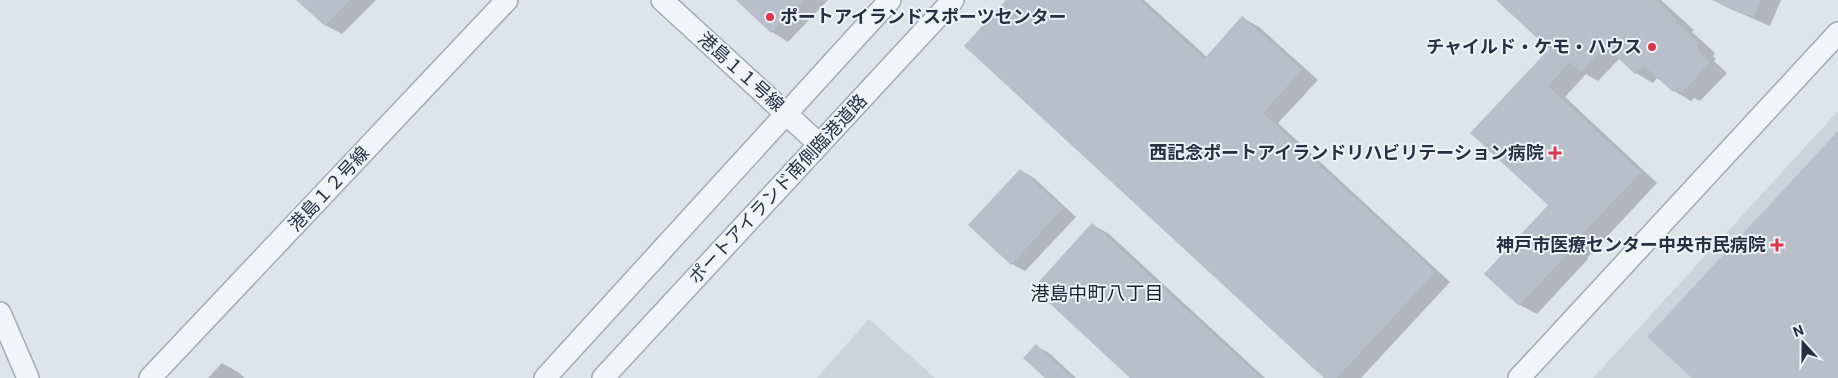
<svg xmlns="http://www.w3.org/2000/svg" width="1838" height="378" font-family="Roboto,'Noto Sans JP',sans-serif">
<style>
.built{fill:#cdd2dc}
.shadow{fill:#0003}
.building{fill:#b8bfca}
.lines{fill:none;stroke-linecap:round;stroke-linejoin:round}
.minor-casing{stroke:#a4aab5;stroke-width:24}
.minor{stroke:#f2f4f8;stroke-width:21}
.poi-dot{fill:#dd364d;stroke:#eff2f7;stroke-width:2}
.labels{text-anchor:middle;stroke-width:4;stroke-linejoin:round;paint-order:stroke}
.poi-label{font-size:18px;font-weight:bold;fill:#263043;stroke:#eff2f7;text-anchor:end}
.street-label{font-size:18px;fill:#263043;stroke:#eff2f7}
.neighbourhood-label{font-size:19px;fill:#182133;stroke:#eff2f7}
</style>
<rect width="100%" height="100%" fill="#dfe3ea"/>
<!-- built -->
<path class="built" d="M1838,111V378H1593Z
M869,319L935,378H817Z"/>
<!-- shadow -->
<path class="shadow" d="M298,0H376L342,34L325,25Z
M737,0H828L788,42L772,32Z
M1008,0H1144L1207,57L1243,18L1259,27L1318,80L1278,123L1450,282L1361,378H1326Z
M1498,0H1661L1694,30L1692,32L1715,53L1713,56L1716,59L1714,61L1727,73L1700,101L1694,98L1691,101L1674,91L1658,77L1653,83L1636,73L1620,58L1598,81L1586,74L1565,97L1657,183L1587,258L1588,259L1537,314L1520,305L1549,205L1472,133L1551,49Z
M1713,0H1781L1770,26L1726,7Z
M1020,170L1034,178L1076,217L1025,271L1012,264Z
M1093,225L1109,234L1265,378H1132Z
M1036,346L1049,353L1076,378H1047Z
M222,363L238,372L245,378H208Z"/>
<!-- building -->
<path class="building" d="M296,0H350L325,26Z
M736,0H803L771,33Z
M1006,0H1140L1204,59L1242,16L1302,70L1263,113L1435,272L1337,378H1324L964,46Z
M1496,0H1656L1677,20L1676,22L1699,43L1696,45L1700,49L1698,51L1710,62L1682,93L1677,88L1673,92L1643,65L1635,74L1605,46L1581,72L1570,62L1548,86L1641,172L1570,247L1572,249L1519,306L1484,274L1548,205L1470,133L1549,49Z
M1712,0H1761L1754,18Z
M1838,131V378H1692L1647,337Z
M1020,169L1063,208L1011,265L968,225Z
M1092,223L1261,378H1130L1033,288Z
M1036,344L1072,378H1045L1023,358Z"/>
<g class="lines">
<defs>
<path id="minor" d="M662,0L819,144
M0,313L28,378
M150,378L507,0
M545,378L890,0
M603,378L953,0
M1519,378L1838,33"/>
</defs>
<!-- minor casing -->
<use href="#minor" class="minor-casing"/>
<!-- minor -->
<use href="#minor" class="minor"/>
</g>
<!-- markers -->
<g class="poi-dot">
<circle cx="770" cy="17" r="5"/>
<circle cx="1652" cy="47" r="5"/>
<path d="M1552.5 145.5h5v5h5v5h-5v5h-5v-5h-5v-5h5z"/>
<path d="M1774.5 237.5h5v5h5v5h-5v5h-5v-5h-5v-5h5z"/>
</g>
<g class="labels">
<!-- poi labels -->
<g class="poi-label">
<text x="780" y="23" text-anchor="start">ポートアイランドスポーツセンター</text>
<text x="1642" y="53">チャイルド・ケモ・ハウス</text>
<text x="1544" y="159">西記念ポートアイランドリハビリテーション病院</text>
<text x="1766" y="251">神戸市医療センター中央市民病院</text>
</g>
<!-- street labels -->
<g class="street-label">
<text transform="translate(741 72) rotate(42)" y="6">港島１１号線</text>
<text transform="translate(329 189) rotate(-47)" y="6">港島１２号線</text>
<text transform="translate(778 189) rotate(-47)" y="6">ポートアイランド南側臨港道路</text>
</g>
<!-- neighbourhood labels -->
<g class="neighbourhood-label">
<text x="1097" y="300">港島中町八丁目</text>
</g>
</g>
<!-- north arrow -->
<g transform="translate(1803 343) rotate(339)" stroke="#eff2f7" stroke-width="4" paint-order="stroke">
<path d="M0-4L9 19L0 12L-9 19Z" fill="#263043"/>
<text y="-8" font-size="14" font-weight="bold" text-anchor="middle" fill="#263043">N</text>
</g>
</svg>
